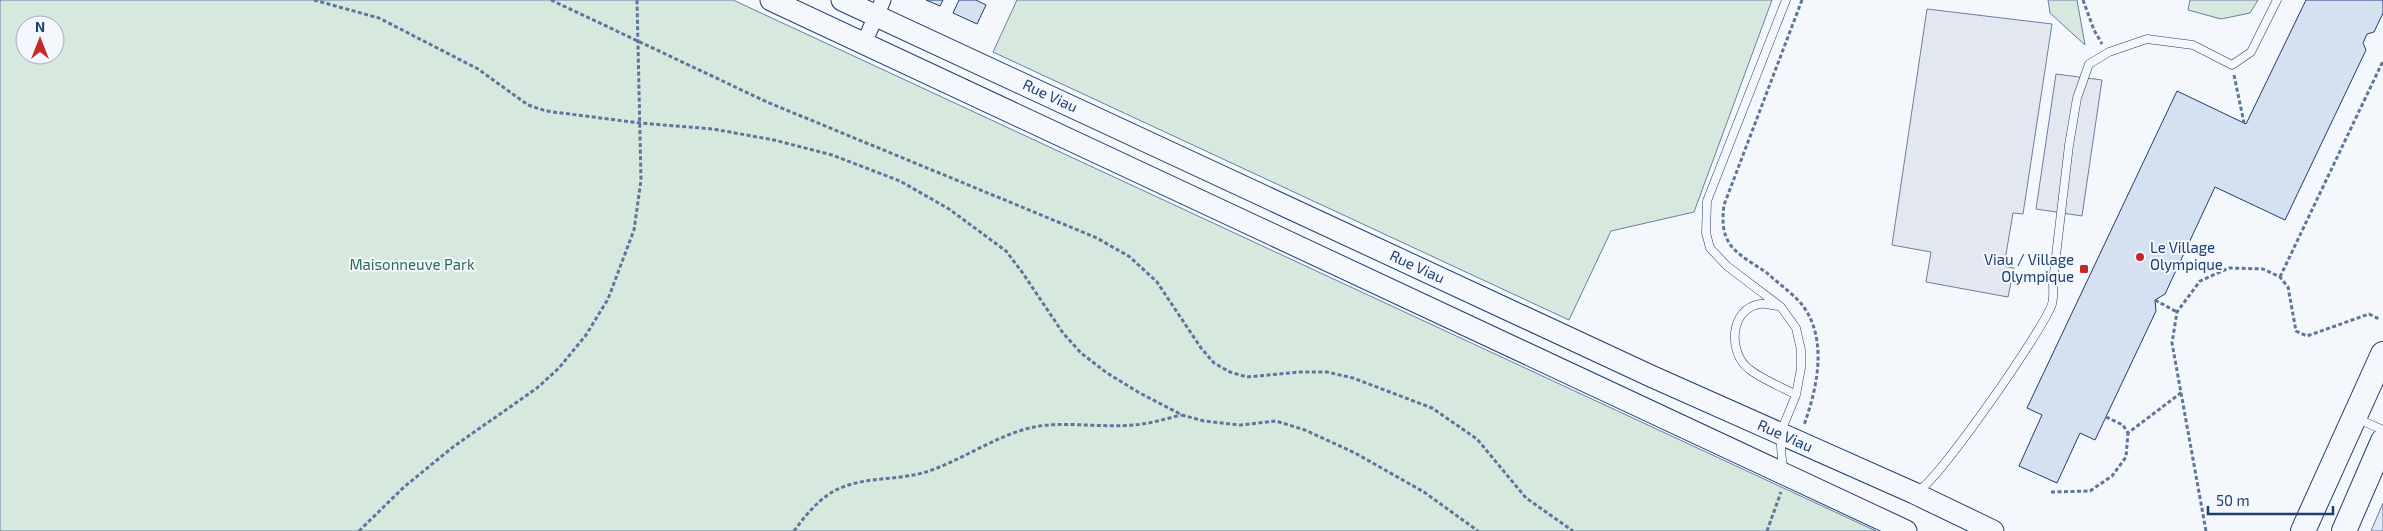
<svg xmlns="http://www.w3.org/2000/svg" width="2383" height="531" font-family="'Exo 2',sans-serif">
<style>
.green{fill:#d7e8df;stroke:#687fa3;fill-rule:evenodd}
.parking{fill:#e3e8f0;stroke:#687fa3}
.building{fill:#d5e0f0;stroke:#1d3f73}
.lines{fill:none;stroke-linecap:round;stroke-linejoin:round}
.service-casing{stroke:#1d3f73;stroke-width:9}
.minor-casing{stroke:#1d3f73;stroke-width:17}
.secondary-casing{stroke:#1d3f73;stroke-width:23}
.primary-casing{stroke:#1d3f73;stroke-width:26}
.path{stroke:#5e769c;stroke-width:3;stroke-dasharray:4 2.5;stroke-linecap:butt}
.service{stroke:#f4f7fb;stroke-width:8}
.minor{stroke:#f4f7fb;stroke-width:15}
.secondary{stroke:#f4f7fb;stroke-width:21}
.primary{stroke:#f4f7fb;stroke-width:24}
.poi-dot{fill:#c62828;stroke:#f4f7fb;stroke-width:2}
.labels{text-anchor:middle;stroke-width:4;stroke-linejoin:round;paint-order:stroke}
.street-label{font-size:15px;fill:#1d3f73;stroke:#f4f7fb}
.poi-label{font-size:15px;fill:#1d3f73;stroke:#f4f7fb;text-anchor:start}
.park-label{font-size:15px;fill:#2c6c60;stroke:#f4f7fb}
</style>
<rect width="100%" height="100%" fill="#f4f7fb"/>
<!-- green -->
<path class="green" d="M0,0H733L1876,531H0ZM25,25H55V55H25Z
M1017,0H1772L1694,212L1611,231L1569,320L993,52Z
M2048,0H2077L2085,45L2050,13Z
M2190,0H2258L2250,13L2221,19L2188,10Z"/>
<!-- parking -->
<path class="parking" d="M1927,9L2052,24L2023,214L2013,213L2004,266L2014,268L2008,297L1926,282L1931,252L1892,245Z
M2056,74L2102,80L2082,216L2036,209Z
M2383,503V531H2371Z"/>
<!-- building -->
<path class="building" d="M926,0H943L940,6Z
M959,0H976L986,5L977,24L953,13Z
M2306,0H2383V13L2374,32L2367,34L2363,43L2366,50L2285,220L2215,187L2165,294L2155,300L2156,311L2095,440L2080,433L2057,483L2019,466L2042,415L2027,408L2177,91L2246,124Z"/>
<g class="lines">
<defs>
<path id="service" d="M1779,306C1773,306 1765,303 1760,304C1729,309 1728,353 1749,369C1761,379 1782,387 1796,395
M2356,418L2383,430
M1783,472L1780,434L1796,395L1801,368V350L1796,328L1781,307L1727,266L1710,248L1706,233L1707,201L1786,0
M1918,491C1938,481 2044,329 2052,304C2054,297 2053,288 2053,281L2069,145L2077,98L2089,64L2109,52L2147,39L2193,45L2232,65L2251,52L2277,0"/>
<path id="minor" d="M864,43L883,0"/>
<path id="secondary" d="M771,0L1906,531
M842,0L1653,377L1914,493L1993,531"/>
<path id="primary" d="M2303,531L2383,354
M2344,531L2383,441"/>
</defs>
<!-- service casing -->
<use href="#service" class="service-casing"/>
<!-- minor casing -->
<use href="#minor" class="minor-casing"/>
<!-- secondary casing -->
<use href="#secondary" class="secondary-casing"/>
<!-- primary casing -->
<use href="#primary" class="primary-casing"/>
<!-- path -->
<path class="path" d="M314,0L379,18L478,69L528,105L546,111L640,123L713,129L774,140L832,155L900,181L949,209L1006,251L1022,272L1063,333L1081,353L1107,373L1138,392L1182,415L1204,421L1240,425L1276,421L1305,430L1355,453L1424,492L1478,531
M551,0L767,102L1097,238L1130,257L1157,282L1201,348L1214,363L1230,372L1247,377L1300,372H1327L1353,378L1432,408L1477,439L1526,498L1573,531
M1802,0L1724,205C1722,220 1722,236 1733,248C1742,258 1756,265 1767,273C1777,282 1789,291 1799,301C1829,335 1818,386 1804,425
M2083,0L2094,30L2102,44
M2234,75L2244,123
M2280,277L2383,61
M2155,300L2177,312
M2106,417L2123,425L2128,433L2182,392
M2051,492L2090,491L2112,476L2126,457L2128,433
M359,531L404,487L453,447L537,388L559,368L586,335L608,299L634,230L641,180L637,0
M794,531C805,516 818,500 834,491C862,476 896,481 926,472C963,460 996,435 1034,427C1062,421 1103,428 1133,425C1149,424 1165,419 1181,415
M1767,531L1781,492
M2206,531L2172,343L2177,312L2200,281L2229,268L2263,269L2280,277L2288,287L2296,331L2307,336L2369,314L2379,319"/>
<!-- service -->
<use href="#service" class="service"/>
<!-- minor -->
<use href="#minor" class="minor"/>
<!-- secondary -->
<use href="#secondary" class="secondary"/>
<!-- primary -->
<use href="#primary" class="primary"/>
</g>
<!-- markers -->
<g class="poi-dot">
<circle cx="2140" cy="257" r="5"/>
<rect x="2079" y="264" width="10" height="10" rx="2.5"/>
</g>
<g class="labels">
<!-- street labels -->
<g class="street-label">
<text transform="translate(1050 96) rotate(25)" y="5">Rue Viau</text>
<text transform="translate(1417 267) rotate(25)" y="5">Rue Viau</text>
<text transform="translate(1785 436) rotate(24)" y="5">Rue Viau</text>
</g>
<!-- poi labels -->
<g class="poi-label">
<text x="2150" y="253">Le Village<tspan x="2150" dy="17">Olympique</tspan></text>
<text x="2074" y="265" text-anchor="end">Viau / Village<tspan x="2074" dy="17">Olympique</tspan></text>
</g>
<!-- park labels -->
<g class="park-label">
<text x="412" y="270">Maisonneuve Park</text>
</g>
</g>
<!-- north arrow -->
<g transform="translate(40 40)"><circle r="24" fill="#f4f7fb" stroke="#9eadc5"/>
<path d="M0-4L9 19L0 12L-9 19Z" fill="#c62828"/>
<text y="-8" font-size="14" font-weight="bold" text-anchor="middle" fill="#1d3f73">N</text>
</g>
<!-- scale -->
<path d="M2208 506v8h125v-8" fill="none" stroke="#1d3f73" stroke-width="2.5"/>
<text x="2216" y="506" font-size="15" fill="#1d3f73" stroke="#f4f7fb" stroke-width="4" paint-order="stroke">50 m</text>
</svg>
